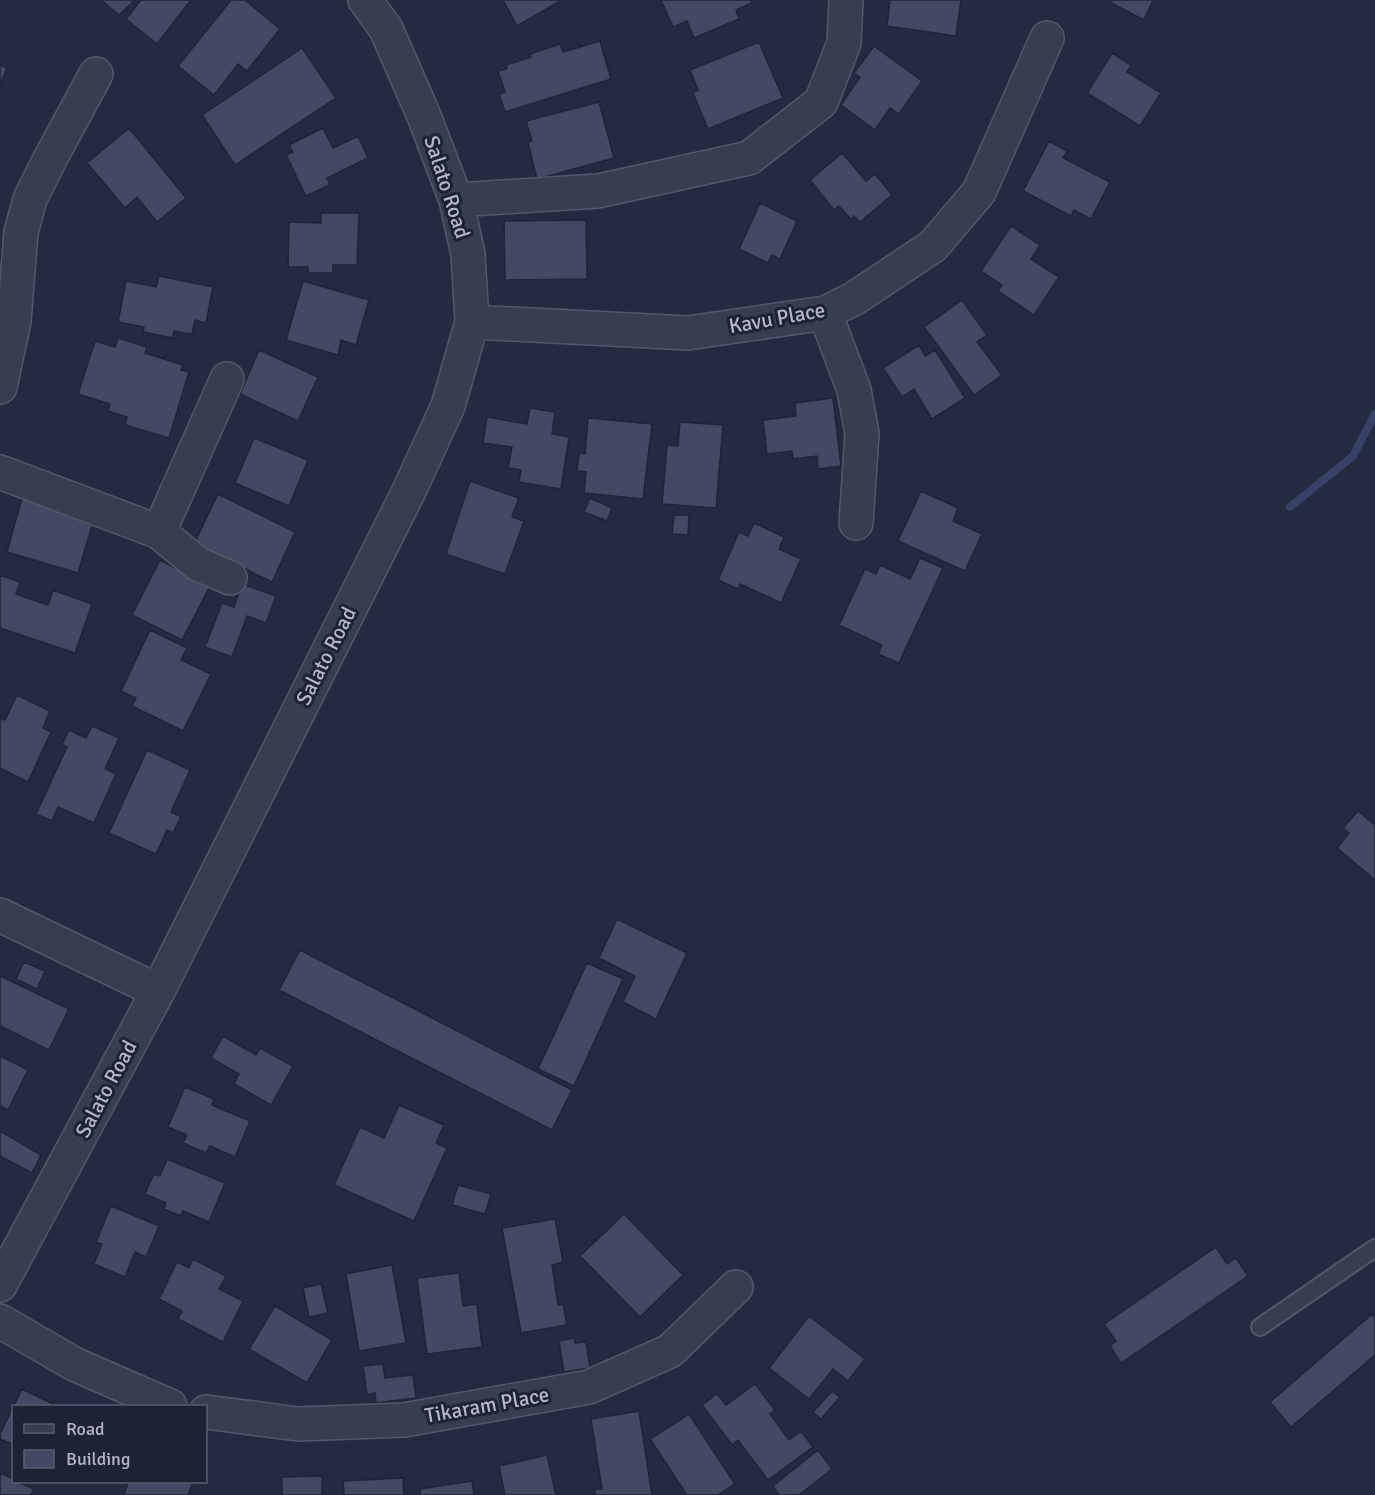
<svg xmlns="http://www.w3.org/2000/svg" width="1375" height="1495" font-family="Signika,sans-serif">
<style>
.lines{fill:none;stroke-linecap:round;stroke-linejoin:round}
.stream{stroke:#384167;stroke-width:8}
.building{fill:#434962;stroke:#1f2437;stroke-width:1.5}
.lane-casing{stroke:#53586a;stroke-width:20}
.street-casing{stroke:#53586a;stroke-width:36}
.lane{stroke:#393d50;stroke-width:16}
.street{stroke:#393d50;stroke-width:33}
.labels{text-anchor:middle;stroke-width:6;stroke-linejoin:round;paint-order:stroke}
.street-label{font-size:21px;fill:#b5b8ca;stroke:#1d2235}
</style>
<rect width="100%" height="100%" fill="#242a40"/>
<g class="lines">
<!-- stream -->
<path class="stream" d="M1290,507L1353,456L1375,414"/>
</g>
<!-- building -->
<path class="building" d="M101,0H135L119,15Z
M141,0H191L157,44L126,19Z
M231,0H245L280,29L247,71L238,64L214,95L178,66Z
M503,0H562L517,26Z
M661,0H751L752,3L736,10L739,19L694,38L687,21L673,27Z
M890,0H961L956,36L887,26Z
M1112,0H1153L1144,20L1111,3Z
M600,41L611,79L505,112L499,94L505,92L498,71L507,69L506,65L531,57L530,54L560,44L563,52Z
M759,42L783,98L708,129L693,93L698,90L690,70Z
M874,46L922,81L899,114L890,108L875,130L841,105L860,77L854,73Z
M302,48L336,98L235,165L202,115Z
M1112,53L1131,65L1127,72L1161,93L1140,126L1087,93Z
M0,65L7,68L0,85Z
M599,102L614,158L537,179L528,142L532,141L526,121Z
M129,128L186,198L157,222L137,197L125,208L87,163Z
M323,128L333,148L358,136L368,158L327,178L330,185L306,196L286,155L293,152L289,145Z
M1049,141L1067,151L1063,158L1110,182L1091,219L1074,210L1071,216L1023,191Z
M842,153L866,181L875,174L892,195L860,222L854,216L851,219L839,206L834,210L810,180Z
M760,203L797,221L780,259L772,255L768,263L739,249Z
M321,213H359L357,265H333V273H308V267H288L289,222L321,223Z
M586,220L587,279L505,280L504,221Z
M1011,226L1040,245L1031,259L1059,277L1034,315L998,291L1002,285L981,271Z
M159,276L213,287L206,323L195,320L192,334L174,331L173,338L143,332L144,327L118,322L126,281L156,287Z
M303,281L369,300L356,345L341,340L338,355L286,340Z
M962,300L987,335L977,342L1002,375L974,395L924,327Z
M118,338L147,347L145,353L183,365L181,370L189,372L169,438L125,425L127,417L108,411L110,404L78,394L95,341L115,347Z
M919,345L925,356L935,350L965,398L932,419L914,389L902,397L883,368Z
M259,350L318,377L298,421L240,394Z
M833,398L841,466L818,469L817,456L793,459L792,451L767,454L763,420L796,416L795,403Z
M530,408L555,412L552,434L569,437L561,489L519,482L521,470L508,468L512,447L483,443L487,417L527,424Z
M588,418L652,424L643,499L584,493L586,472L577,471L579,453L585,454Z
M680,422L723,425L716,508L662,504L667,445L678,446Z
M254,438L308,460L289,506L235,483Z
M470,481L519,498L512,517L524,521L505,574L446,554Z
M921,491L958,508L953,521L982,534L965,571L898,541Z
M218,494L295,532L272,582L194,544Z
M22,498L94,519L78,573L7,552Z
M590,498L612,508L607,521L584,512Z
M674,515H689L688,535L672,534Z
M754,523L784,537L779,549L801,559L781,603L740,584L738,589L718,580L739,532L748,536Z
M920,558L943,568L899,663L878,654L882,645L839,625L865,569L876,574L880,565L910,579Z
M160,560L210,586L182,640L132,615Z
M0,575L20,582L16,594L48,605L53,590L92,604L75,653L0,628Z
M242,584L276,596L266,623L247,616L232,657L205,647L222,603L234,607Z
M150,630L187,648L181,660L211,674L183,731L132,706L136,698L121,691Z
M17,695L50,711L43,728L51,732L28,782L0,768V718L5,720Z
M92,726L119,738L105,769L116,774L94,823L58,807L52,821L36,814L67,747L62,744L69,730L86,738Z
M147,750L190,770L171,812L181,817L173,833L167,830L156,854L109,833Z
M1358,811L1375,825V880L1337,848L1349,833L1343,828Z
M617,919L687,953L656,1019L623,1002L635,976L599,958Z
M300,950L572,1090L552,1130L279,990Z
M24,962L45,971L37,989L16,979Z
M587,963L623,979L574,1086L538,1069Z
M0,976L69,1009L49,1050L0,1026Z
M223,1036L256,1055L260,1048L293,1066L271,1105L234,1084L239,1074L211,1058Z
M0,1056L28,1070L8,1110L0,1106Z
M185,1087L214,1099L212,1105L250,1121L235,1157L210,1146L206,1153L183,1143L187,1135L168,1127Z
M399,1105L444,1125L436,1143L447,1148L414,1221L334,1185L360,1127L384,1138Z
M0,1131L41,1155L32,1173L0,1156Z
M167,1159L225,1183L209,1222L183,1211L181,1216L164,1209L166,1203L145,1194L154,1174L160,1176Z
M458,1185L491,1194L485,1214L452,1205Z
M111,1206L159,1226L146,1257L135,1252L125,1277L94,1264L102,1244L96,1242Z
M624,1214L683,1275L640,1317L580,1256Z
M555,1219L563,1262L552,1265L558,1305L563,1304L567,1325L521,1333L502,1228Z
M1216,1247L1227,1264L1236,1258L1248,1276L1121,1363L1110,1346L1116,1341L1104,1324Z
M193,1259L226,1276L219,1289L243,1301L223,1342L178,1319L182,1311L159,1299L177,1262L189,1268Z
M392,1265L406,1343L359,1351L346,1274Z
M459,1273L463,1306L477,1304L482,1347L427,1354L417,1278Z
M321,1284L328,1313L309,1317L303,1288Z
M275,1306L332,1340L307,1383L249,1349Z
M1372,1314L1375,1318V1355L1291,1427L1270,1402Z
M809,1316L865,1359L848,1381L833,1369L809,1399L769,1368Z
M574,1338L575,1343L586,1342L590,1368L564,1372L559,1341Z
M383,1364L385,1378L413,1375L416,1398L376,1403L375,1393L367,1395L363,1366Z
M755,1384L775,1410L770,1414L789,1440L801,1431L813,1447L768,1480L738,1440L732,1445L702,1405L717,1394L726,1405Z
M22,1389L57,1406H14V1445L0,1439V1434Z
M832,1391L840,1397L821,1419L813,1412Z
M639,1411L652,1495H595V1489H602L591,1419Z
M689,1414L735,1484L718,1495H687L650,1439Z
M818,1450L832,1469L799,1495H779L773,1486Z
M547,1455L556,1495H505L499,1466Z
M0,1473L14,1479V1482H18L34,1489L31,1495H0Z
M322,1476V1495H282V1477Z
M403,1478L404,1495H344L343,1481Z
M472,1481L474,1495H420V1489Z
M128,1482H193L188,1495H124Z"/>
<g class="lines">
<defs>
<path id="lane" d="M1260,1327L1375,1248"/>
<path id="street" d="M456,200L598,191L749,158L821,102L844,43L846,0
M825,313L854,390L862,433L856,523
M472,322L688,333L825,313L855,298L933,246L979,192L1047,38
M0,387L14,321L21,232L30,199L50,159L96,74
M0,472L159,532L198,564L230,578
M159,532L227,379
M0,915L158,991
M0,1285L158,991L408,493L448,406L472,322L468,254L456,200L424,116L386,29L365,0
M0,1321L74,1364L170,1406
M206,1412L298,1424L404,1420L589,1387L670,1351L736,1287"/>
</defs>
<!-- lane casing -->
<use href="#lane" class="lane-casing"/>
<!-- street casing -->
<use href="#street" class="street-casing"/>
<!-- lane -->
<use href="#lane" class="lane"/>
<!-- street -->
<use href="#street" class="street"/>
</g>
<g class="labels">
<!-- street labels -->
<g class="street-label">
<text transform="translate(447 187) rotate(72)" y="7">Salato Road</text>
<text transform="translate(777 318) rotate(-10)" y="7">Kavu Place</text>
<text transform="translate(326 656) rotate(-63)" y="7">Salato Road</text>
<text transform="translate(106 1089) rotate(-62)" y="7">Salato Road</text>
<text transform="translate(487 1405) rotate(-10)" y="7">Tikaram Place</text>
</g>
</g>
<!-- legend -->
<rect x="12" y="1405" width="195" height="78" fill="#1d2235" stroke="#5a5e71" stroke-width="1.5"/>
<rect x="24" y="1424" width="30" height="9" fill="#393d50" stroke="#5a5e71" stroke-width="1.5"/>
<text x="66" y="1435" font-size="18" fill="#b5b8ca">Road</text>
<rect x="24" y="1450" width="30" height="18" fill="#434962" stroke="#5a5e71" stroke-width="1.5"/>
<text x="66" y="1465" font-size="18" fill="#b5b8ca">Building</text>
</svg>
